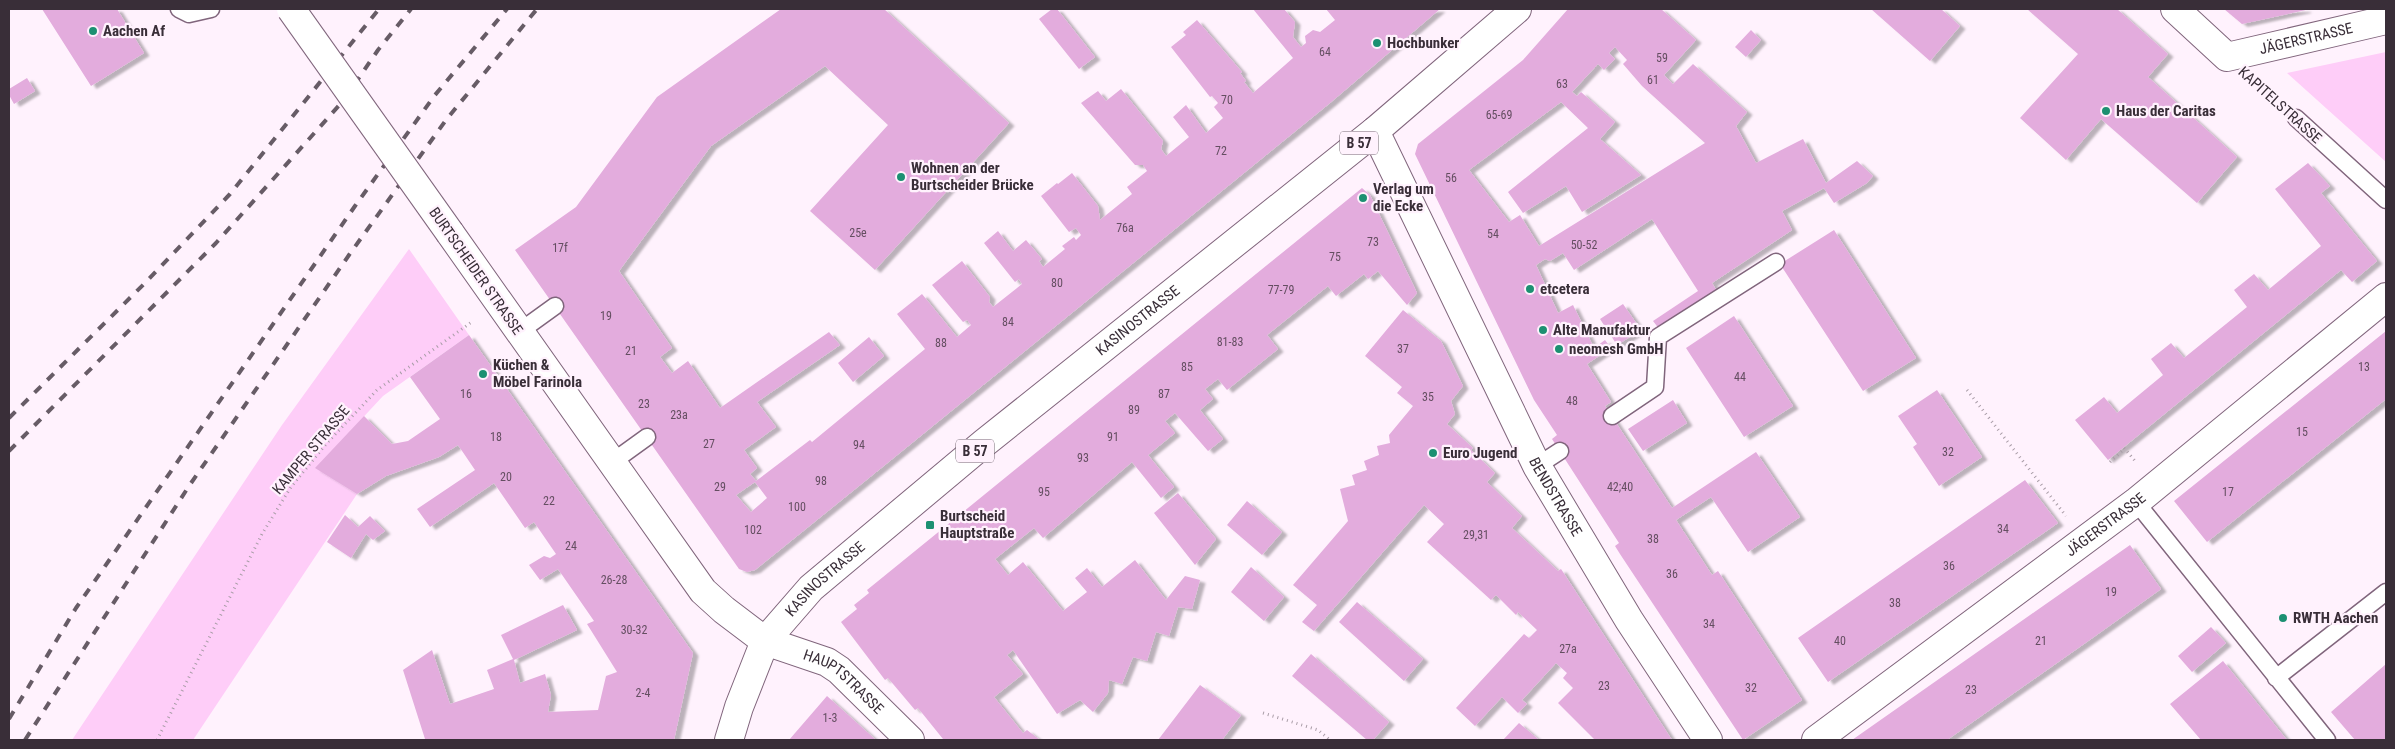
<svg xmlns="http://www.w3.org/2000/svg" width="2395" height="749" font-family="'Roboto Condensed',sans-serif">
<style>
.green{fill:#fecdf8}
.building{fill:#e3acdd;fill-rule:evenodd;filter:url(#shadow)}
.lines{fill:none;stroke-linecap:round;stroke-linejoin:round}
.lane-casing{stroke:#80657c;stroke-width:19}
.street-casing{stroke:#80657c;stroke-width:30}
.secondary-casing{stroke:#80657c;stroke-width:30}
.primary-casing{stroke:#80657c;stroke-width:30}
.path{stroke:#a99da7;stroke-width:3;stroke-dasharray:1 4;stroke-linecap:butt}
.lane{stroke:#fff;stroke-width:16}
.street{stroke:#fff;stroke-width:28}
.secondary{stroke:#fff;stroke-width:28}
.primary{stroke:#fff;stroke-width:28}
.rail{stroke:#675c66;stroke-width:4;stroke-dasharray:9 9;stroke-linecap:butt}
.secondary-bridge-casing{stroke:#80657c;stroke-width:30;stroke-linecap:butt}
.secondary-bridge{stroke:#fff;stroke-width:28}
.poi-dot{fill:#1c9072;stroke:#fff2fd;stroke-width:2}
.labels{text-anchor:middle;stroke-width:4.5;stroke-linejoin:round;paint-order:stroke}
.number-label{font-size:12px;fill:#644e61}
.shield{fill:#fff2fd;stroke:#746973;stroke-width:1}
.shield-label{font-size:14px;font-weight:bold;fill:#392e38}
.poi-label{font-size:15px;font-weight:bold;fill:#392e38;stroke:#fff2fd;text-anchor:start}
.street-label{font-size:15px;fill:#392e38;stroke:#fff2fd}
</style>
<defs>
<filter id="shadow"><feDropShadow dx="5.5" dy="3" stdDeviation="1" flood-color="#0004"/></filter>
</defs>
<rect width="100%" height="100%" fill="#fff2fd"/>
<!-- green -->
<path class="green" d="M2386,52V162L2287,73Z
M409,249L469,335L383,396L316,468L357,494L193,740H72L282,425Z"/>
<!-- building -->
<path class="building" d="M42,9H117L144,53L91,86Z
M781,9H884L1009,123L875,270L810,211L888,125L825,66L711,146L619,271L672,348L660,357L672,373L688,361L720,408L829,332L840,345L757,402L776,427L744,450L757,468L750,474L756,481L810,440L812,442L925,349L897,314L922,294L957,337L971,325L967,320L963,322L932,285L962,261L990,297L989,302L993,307L1022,284L1019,279L1015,282L984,243L998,231L1013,251L1026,240L1042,259L1039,261L1043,267L1065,249L1062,246L1074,237L1076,240L1081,235L1076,228L1069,232L1041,196L1057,183L1058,184L1072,173L1098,206L1100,220L1132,194L1127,187L1147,171L1143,165H1135L1081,103L1098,91L1106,101L1121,89L1163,141L1161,149L1166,156L1189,137L1173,117L1186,105L1206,133L1223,118L1214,107L1218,103L1212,96L1210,97L1171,47L1186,35L1183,32L1197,20L1242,72L1240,73L1246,81L1244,82L1253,93L1293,58L1253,9H1284L1295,22L1293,37L1301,47L1306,43L1305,36L1313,30L1320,32L1335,20L1326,9H1440L1330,103L880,469L755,570L747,572L739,569L515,250L576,207L657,97ZM755,482L767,498L751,512L736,495Z
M1052,9H1057L1095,57L1079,69L1039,19Z
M1568,9H1661L1696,40L1664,75L1673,84L1693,64L1747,112L1736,126L1756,163L1803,139L1826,183L1857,161L1873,176L1867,183L1834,203L1824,188L1782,211L1792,230L1712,283L1718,293L1660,330L1653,321L1698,291L1652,219L1574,270L1563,253L1550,261L1545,259L1536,265L1558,313L1573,305L1594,348L1605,340L1611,348L1587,364L1611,402L1605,406L1672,508L1756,452L1800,517L1748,552L1711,497L1676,520L1712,575L1718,571L1802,700L1743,740L1620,554L1615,546L1619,543L1552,439L1557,435L1534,400L1415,154L1418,144L1523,60ZM1615,47L1627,60L1623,64L1642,86L1705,143L1539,246L1520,215L1509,222L1469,170L1561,102L1588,128L1508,192L1523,213L1566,186L1582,212L1641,175L1600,139L1615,122L1581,92L1577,96L1572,92L1598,64L1604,70L1615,59L1609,53Z
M1871,9H1941L1960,26L1930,61Z
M2027,9H2117L2168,54L2148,77L2237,157L2197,203L2101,119L2066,160L2020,118L2078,54Z
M2224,9H2305L2306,10L2242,24Z
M1751,30L1761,40L1746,57L1735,47Z
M27,78L35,91L14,104L9,95V89Z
M2308,163L2330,186L2321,193L2377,261L2352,282L2341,270L2108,460L2075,420L2104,397L2117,413L2163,375L2151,359L2171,343L2184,358L2247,307L2234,290L2254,274L2268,290L2321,246L2275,189Z
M1362,188L1370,195L1417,293L1407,305L1378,271L1368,279L1364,274L1336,296L1328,286L1267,335L1278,349L1227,390L1218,379L1205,389L1213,399L1200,410L1223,439L1208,451L1175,413L1165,421L1175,433L1148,455L1174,487L1161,498L1132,462L1043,538L1034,528L995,559L1008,575L1023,562L1063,611L1087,592L1075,578L1087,568L1102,587L1135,560L1166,600L1185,576L1200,580L1192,609L1178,607L1169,636L1156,632L1147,661L1133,657L1122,684L1109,680L1108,693L1093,712L1080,700L1057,714L1013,650L1007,655L1023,674L994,697L1023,733L1027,730L1040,740L943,739L918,708L915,710L888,678L885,680L841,622L857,609L854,605L869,593L867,590Z
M1834,230L1916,358L1863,391L1780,264Z
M1623,304L1641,330L1617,345L1600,319Z
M1403,310L1441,341L1463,386L1451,401L1455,414L1447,424L1473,448L1471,450L1495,473L1487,482L1522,516L1512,528L1558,571L1561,569L1672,740H1595L1558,703L1573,688L1563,678L1567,673L1556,663L1522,700L1527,704L1518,713L1502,697L1475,726L1456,708L1524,634L1529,638L1537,630L1518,612L1516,615L1496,595L1491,600L1427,542L1444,524L1424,505L1314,631L1302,622L1317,605L1293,585L1348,521L1340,489L1355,485L1352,475L1367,470L1364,461L1379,455L1377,446L1390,443L1389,435L1413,406L1397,393L1402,387L1365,356Z
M1734,316L1793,406L1744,437L1686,348Z
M2386,331V399L2207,542L2174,501Z
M469,335L693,653L674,740L425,739L403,670L432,650L450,704L494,689L487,670L513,659L501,635L563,605L577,630L514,660L520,683L545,674L551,695L548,712L598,710L606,676L617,672L587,624L594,621L558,569L540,580L529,565L544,556L550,558L556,554L534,522L525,528L494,483L430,527L417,509L475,470L458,445L439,457L386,476L357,494L315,468L364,416L392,444L408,441L440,419L410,377Z
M869,337L884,356L853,382L838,363Z
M1937,390L1982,457L1939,486L1913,447L1917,444L1898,416Z
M1673,400L1687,423L1643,451L1628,429Z
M2025,480L2058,523L1828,682L1798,638Z
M1178,493L1216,539L1195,565L1154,513Z
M1247,501L1282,532L1262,555L1227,525Z
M345,515L358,527L370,516L385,531L373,540L366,534L351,558L327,542Z
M2130,545L2161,589L2091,639L1947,740H1852Z
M1251,567L1284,597L1264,621L1231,592Z
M1357,602L1423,659L1404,681L1339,622Z
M2211,627L2226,643L2192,672L2178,656Z
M1311,654L1389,722L1373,740H1367L1292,676Z
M2223,661L2287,740H2201L2170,704Z
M2386,664V740H2355L2331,712Z
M1200,685L1241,715L1222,740H1158Z
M827,696L876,740H789Z
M1519,723L1539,740H1503Z"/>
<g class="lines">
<defs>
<path id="lane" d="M179,9L189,14L211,9
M2296,118L2386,200
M519,332L555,306
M1612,416L1655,387L1658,337L1776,262
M611,463L647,437
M1537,466L1560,451
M2136,502L2327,740
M2276,678L2386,592"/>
<g id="street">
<path id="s1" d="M2175,9L2227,57L2386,20"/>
<path id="s2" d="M1375,131L1537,466L1629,620L1708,740"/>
<path id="s3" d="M765,641L827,662L839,670L910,740"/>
<path id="s4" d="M1816,740L2136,502L2386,297"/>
</g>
<path id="secondary" d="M450,233L703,591L724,610L765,641"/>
<g id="primary">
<path id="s5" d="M729,740L739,707L765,641L811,588L983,444L1375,131L1517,9"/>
</g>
</defs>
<!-- lane casing -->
<use href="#lane" class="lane-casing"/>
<!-- street casing -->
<use href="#street" class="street-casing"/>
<!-- secondary casing -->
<use href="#secondary" class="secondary-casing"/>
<!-- primary casing -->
<use href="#primary" class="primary-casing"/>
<!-- path -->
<path class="path" d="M2255,82L2277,101
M1967,390L2066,516
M2124,448L2136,462
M2110,462L2124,449
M1263,713L1318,730L1330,740
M157,740L262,534L291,487L327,443L377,390L473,321"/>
<!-- lane -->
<use href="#lane" class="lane"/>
<!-- street -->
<use href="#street" class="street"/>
<!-- secondary -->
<use href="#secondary" class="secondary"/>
<!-- primary -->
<use href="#primary" class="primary"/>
<!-- rail -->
<path class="rail" d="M9,418L144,284L230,194L379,9
M9,451L216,243L343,101L378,50L411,9
M9,719L76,608L355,206L435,95L507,9
M25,740L189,486L349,255L446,120L537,9"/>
<defs>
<path id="secondary-bridge" d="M291,9L450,233"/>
</defs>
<!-- secondary-bridge casing -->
<use href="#secondary-bridge" class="secondary-bridge-casing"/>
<!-- secondary-bridge -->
<use href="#secondary-bridge" class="secondary-bridge"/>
</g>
<!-- markers -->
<g class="poi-dot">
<circle cx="93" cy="31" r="5"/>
<circle cx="1377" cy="43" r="5"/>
<circle cx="2106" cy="111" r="5"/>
<circle cx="901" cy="177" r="5"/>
<circle cx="1363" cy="198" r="5"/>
<circle cx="1530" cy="289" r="5"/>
<circle cx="1543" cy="330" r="5"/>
<circle cx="1559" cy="349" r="5"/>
<circle cx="483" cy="374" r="5"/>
<circle cx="1433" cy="453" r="5"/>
<rect x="925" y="520" width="10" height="10" rx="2.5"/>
<circle cx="2283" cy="618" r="5"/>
</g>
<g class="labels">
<!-- number labels -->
<g class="number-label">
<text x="1325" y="56">64</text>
<text x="1662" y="62">59</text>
<text x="1653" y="84">61</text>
<text x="1562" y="88">63</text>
<text x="1227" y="104">70</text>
<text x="1499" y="119">65-69</text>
<text x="1221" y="155">72</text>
<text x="1451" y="182">56</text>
<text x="1125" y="232">76a</text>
<text x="858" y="237">25e</text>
<text x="1493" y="238">54</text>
<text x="1373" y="246">73</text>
<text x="1584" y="249">50-52</text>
<text x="560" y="252">17f</text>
<text x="1335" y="261">75</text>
<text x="1057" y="287">80</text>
<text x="1281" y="294">77-79</text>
<text x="606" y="320">19</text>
<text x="1008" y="326">84</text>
<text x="1230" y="346">81-83</text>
<text x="941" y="347">88</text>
<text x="1403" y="353">37</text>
<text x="631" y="355">21</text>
<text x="1187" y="371">85</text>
<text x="2364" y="371">13</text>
<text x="1740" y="381">44</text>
<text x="466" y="398">16</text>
<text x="1164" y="398">87</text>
<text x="1428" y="401">35</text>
<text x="1572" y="405">48</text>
<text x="644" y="408">23</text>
<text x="1134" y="414">89</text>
<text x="679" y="419">23a</text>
<text x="2302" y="436">15</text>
<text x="496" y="441">18</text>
<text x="1113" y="441">91</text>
<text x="709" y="448">27</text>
<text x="859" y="449">94</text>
<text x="1948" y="456">32</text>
<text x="1083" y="462">93</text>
<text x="506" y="481">20</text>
<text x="821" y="485">98</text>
<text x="720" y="491">29</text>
<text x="1620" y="491">42;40</text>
<text x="1044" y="496">95</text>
<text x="2228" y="496">17</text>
<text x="549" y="505">22</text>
<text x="797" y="511">100</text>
<text x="2003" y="533">34</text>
<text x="753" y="534">102</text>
<text x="1476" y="539">29,31</text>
<text x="1653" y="543">38</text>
<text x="571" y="550">24</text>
<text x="1949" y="570">36</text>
<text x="1672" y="578">36</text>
<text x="614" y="584">26-28</text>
<text x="2111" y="596">19</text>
<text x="1895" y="607">38</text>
<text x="1709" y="628">34</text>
<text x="634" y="634">30-32</text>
<text x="1840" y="645">40</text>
<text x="2041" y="645">21</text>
<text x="1568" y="653">27a</text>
<text x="1604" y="690">23</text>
<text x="1751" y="692">32</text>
<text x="1971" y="694">23</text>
<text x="643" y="697">2-4</text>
<text x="830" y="722">1-3</text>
</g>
<!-- shield labels -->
<g class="shield">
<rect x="1340" y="131.5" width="38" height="23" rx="4"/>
<rect x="956" y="439.5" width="38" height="23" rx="4"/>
</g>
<g class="shield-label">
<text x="1359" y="148">B 57</text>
<text x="975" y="456">B 57</text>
</g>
<!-- poi labels -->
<g class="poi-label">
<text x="103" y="36">Aachen Af</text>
<text x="1387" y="48">Hochbunker</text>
<text x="2116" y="116">Haus der Caritas</text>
<text x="911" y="173">Wohnen an der<tspan x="911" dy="17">Burtscheider Brücke</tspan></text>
<text x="1373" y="194">Verlag um<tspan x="1373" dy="17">die Ecke</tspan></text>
<text x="1540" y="294">etcetera</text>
<text x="1553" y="335">Alte Manufaktur</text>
<text x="1569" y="354">neomesh GmbH</text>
<text x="493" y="370">Küchen &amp;<tspan x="493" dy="17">Möbel Farinola</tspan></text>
<text x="1443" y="458">Euro Jugend</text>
<text x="940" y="521">Burtscheid<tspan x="940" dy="17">Hauptstraße</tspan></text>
<text x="2293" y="623">RWTH Aachen</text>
</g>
<!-- street labels -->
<g class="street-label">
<text dy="5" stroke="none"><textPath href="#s1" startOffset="152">JÄGERSTRASSE</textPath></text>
<text transform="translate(2280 105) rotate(42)" y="5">KAPITELSTRASSE</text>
<text transform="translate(476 271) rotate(55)" y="5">BURTSCHEIDER STRASSE</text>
<text dy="5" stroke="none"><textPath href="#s5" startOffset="598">KASINOSTRASSE</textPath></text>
<text transform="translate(311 450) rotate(-50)" y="5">KAMPER STRASSE</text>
<text dy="5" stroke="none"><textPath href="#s2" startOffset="408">BENDSTRASSE</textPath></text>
<text dy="5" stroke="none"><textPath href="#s4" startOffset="361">JÄGERSTRASSE</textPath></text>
<text dy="5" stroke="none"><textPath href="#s5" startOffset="192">KASINOSTRASSE</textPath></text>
<text dy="5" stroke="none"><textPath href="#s3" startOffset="90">HAUPTSTRASSE</textPath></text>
</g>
</g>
<!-- border -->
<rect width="2395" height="749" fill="none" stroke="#392e38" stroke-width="20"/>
</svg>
